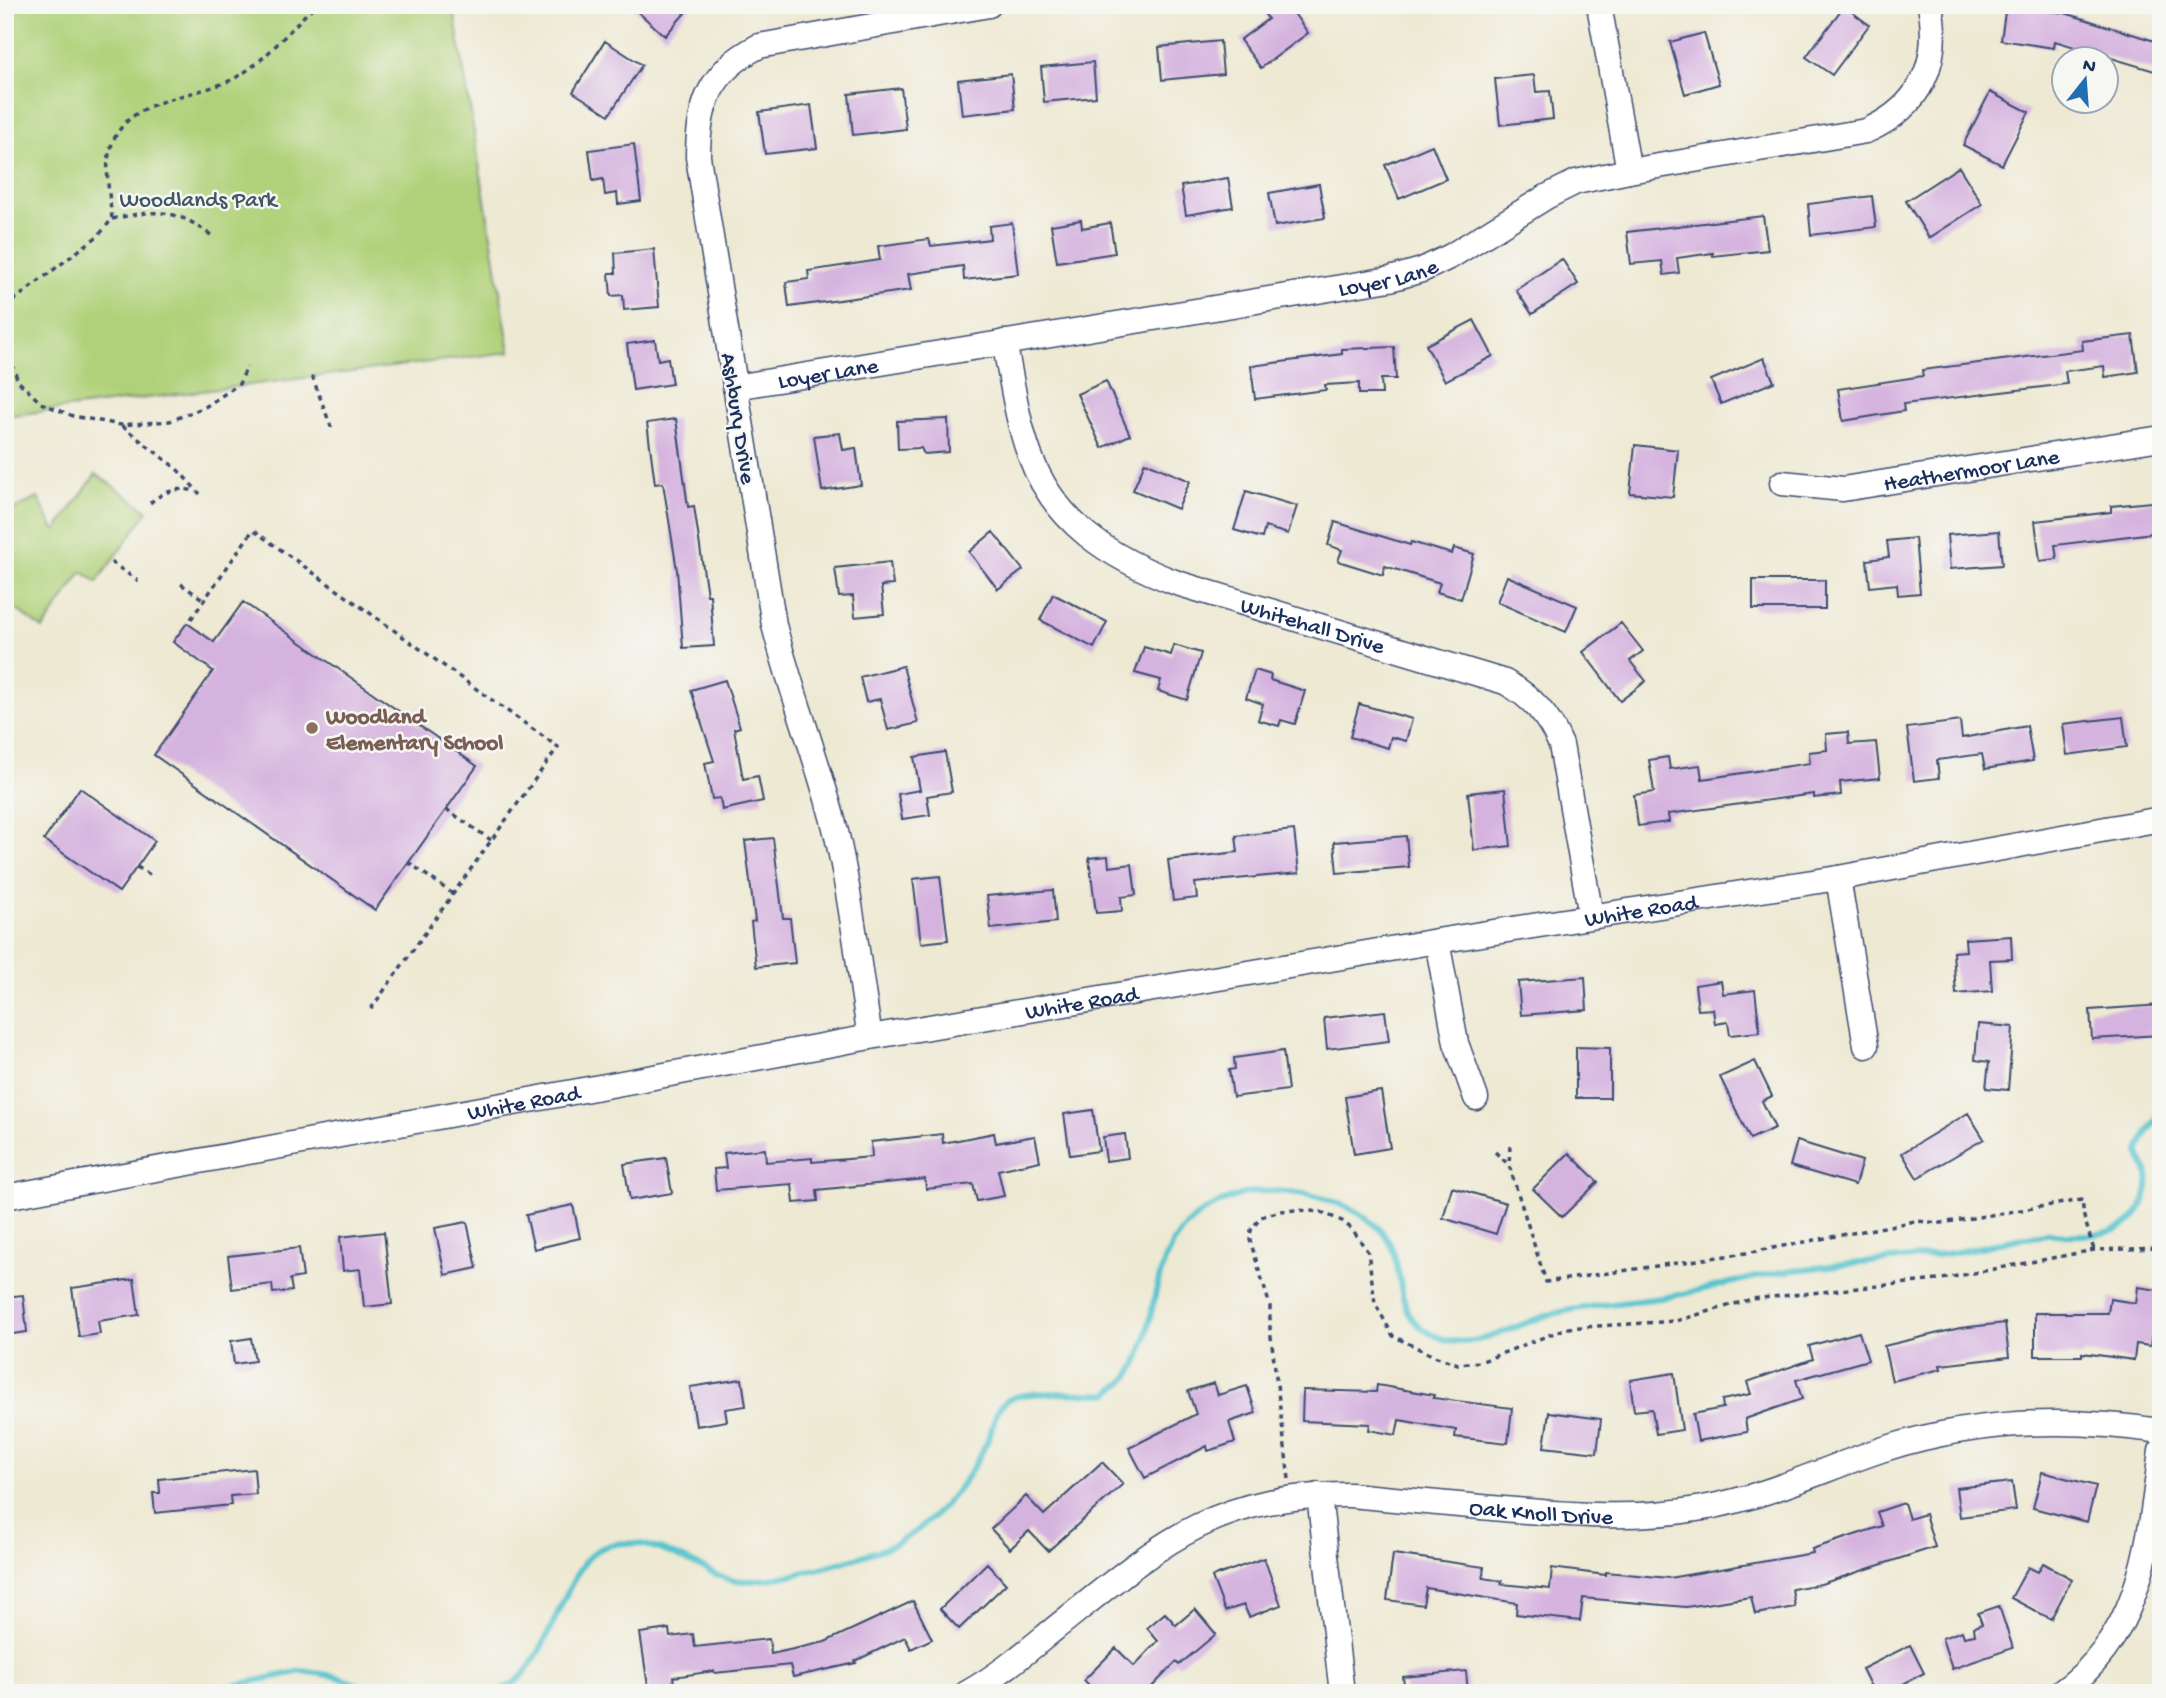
<svg xmlns="http://www.w3.org/2000/svg" width="2166" height="1698" font-family="'Gochi Hand',sans-serif">
<style>
.green{fill:#b0d179;stroke:#66806c;stroke-width:2}
.lines{fill:none;stroke-linecap:round;stroke-linejoin:round}
.stream{stroke:#56c4cd;stroke-width:6}
.building{fill:#d5b3df}
.minor-casing{stroke:#3b4b70;stroke-width:27}
.path{stroke:#3b4b70;stroke-width:3.5;stroke-dasharray:5 5;stroke-linecap:butt}
.minor{stroke:#fff;stroke-width:24}
.education-dot{fill:#8d6e63;stroke:#f6f6f2;stroke-width:2.5}
.labels{text-anchor:middle;stroke-width:5;stroke-linejoin:round;paint-order:stroke}
.park-label{font-size:23px;fill:#405865;stroke:#f6f6f2}
.street-label{font-size:23px;fill:#1b2f5e;stroke:#f6f6f2}
.education-label{font-size:23px;font-weight:bold;fill:#785e54;stroke:#f6f6f2;text-anchor:start}
</style>
<rect width="100%" height="100%" fill="#f6f6f2"/>
<filter id="ink" filterUnits="userSpaceOnUse"><feTurbulence type="fractalNoise" baseFrequency=".0143" numOctaves="2"/><feDisplacementMap in="SourceGraphic" scale="14" xChannelSelector="R" yChannelSelector="G"/><feConvolveMatrix kernelMatrix="1 2 1 2 8 2 1 2 1" color-interpolation-filters="sRGB"/></filter>
<filter id="wash" filterUnits="userSpaceOnUse"><feTurbulence type="fractalNoise" baseFrequency=".00686" numOctaves="4" result="noise"/><feDisplacementMap in="SourceGraphic" scale="28" xChannelSelector="R" yChannelSelector="G"/><feGaussianBlur stdDeviation="1.57" result="paint"/><feColorMatrix in="noise" values="0 0 0 0 0 0 0 0 0 0 0 0 0 0 0 0 0 1.4 0 .05"/><feComposite in="paint" operator="in"/></filter>
<g filter="url(#wash)">
<rect width="100%" height="100%" fill="#eee9d3"/>
<!-- green -->
<path class="green" d="M5,5H453L510,352L5,416Z
M96,474L148,511L97,582L82,572L43,629L5,601V513L38,498L53,528L56,530Z"/>
<g class="lines">
<!-- stream -->
<path class="stream" d="M199,1693L302,1671L335,1676L381,1693
M495,1693C502,1689 512,1685 518,1680C550,1651 569,1565 598,1550C631,1532 672,1553 703,1568C711,1571 719,1577 727,1579C763,1588 841,1563 877,1551C926,1536 966,1486 987,1442C994,1428 993,1409 1008,1400C1027,1389 1084,1395 1108,1394C1114,1388 1124,1383 1129,1376C1141,1360 1146,1338 1150,1319C1163,1255 1172,1217 1240,1195C1283,1182 1374,1201 1392,1248C1407,1290 1393,1324 1447,1340C1481,1349 1520,1322 1552,1314C1590,1304 1629,1303 1667,1297C1708,1290 1747,1277 1788,1271C1840,1264 1892,1261 1944,1254C1978,1249 2011,1239 2045,1234C2052,1233 2058,1234 2066,1235C2084,1236 2117,1235 2131,1221C2143,1210 2152,1187 2147,1171C2146,1166 2140,1158 2139,1153C2138,1144 2156,1120 2161,1111"/>
</g>
<g id="blocks">
<!-- building -->
<path class="building" d="M630,5H692L665,36Z
M1274,5H1288L1308,33L1261,68L1240,40L1268,19L1264,13Z
M2006,5L2065,13L2161,43V73L2055,41L2054,48L2001,40Z
M1844,6L1869,25L1832,75L1806,57Z
M1704,33L1719,84L1685,94L1670,42Z
M605,41L642,65L609,115L573,92Z
M1220,41L1223,74L1162,80L1159,47Z
M1093,62L1096,97L1044,102L1041,67Z
M1011,74L1015,109L962,115L958,80Z
M1534,75L1536,92L1550,91L1553,119L1500,125L1495,79Z
M901,88L906,129L853,135L849,94Z
M1990,92L2029,112L2002,165L1963,145Z
M811,105L817,148L765,154L759,112Z
M634,144L641,201L618,204L617,193L605,195L603,179L593,181L589,150Z
M1432,145L1446,179L1399,199L1385,165Z
M1959,167L1982,204L1929,238L1906,201Z
M1228,178L1233,207L1186,215L1181,186Z
M1319,184L1325,218L1275,226L1269,193Z
M1872,196L1876,227L1811,235L1808,204Z
M1763,216L1768,250L1713,256V253L1677,258L1679,273L1664,275L1662,261L1631,264L1627,232Z
M1081,220L1082,228L1110,223L1115,253L1057,262L1051,225Z
M1012,223L1018,274L964,280L963,266L908,274L911,290L789,307L786,282L809,279L808,271L880,260L878,246L929,239L931,246L990,239L989,226Z
M654,249L659,307L624,310L623,295L611,296L609,273H616L615,253Z
M1562,259L1578,284L1532,314L1516,290Z
M1474,320L1493,356L1445,381L1426,345Z
M2133,335L2138,372L2105,377L2104,366L2065,371L2067,384L1903,404L1904,411L1843,421L1838,389L1923,376L1922,370L2083,350L2082,341Z
M655,340L658,360L668,358L672,384L633,390L627,344Z
M1394,347L1396,379H1381L1382,394H1359V383L1325,385L1326,390L1255,399L1251,366L1342,354V349Z
M1764,358L1774,382L1721,404L1711,380Z
M1106,381L1130,435L1102,448L1077,394Z
M676,419L688,507L694,506L707,595H710L714,646L683,648L677,570L663,483L655,484L647,423Z
M948,419L949,452L924,454L921,448L898,449L897,421Z
M840,433L843,450L856,448L861,485L822,491L814,436Z
M1635,445L1678,450L1673,497L1630,493Z
M1145,462L1190,481L1178,509L1133,490Z
M1246,491L1297,506L1288,534L1265,527L1262,538L1234,530Z
M2161,501V532L2055,545L2057,559L2040,561L2035,521L2111,512V506Z
M1335,522L1410,545L1411,542L1452,554L1454,548L1474,554L1461,599L1437,592L1440,583L1385,566L1383,575L1338,561L1342,550L1328,545Z
M1999,531L2002,565L1950,569L1947,535Z
M993,532L1023,570L998,589L969,552Z
M1915,538L1920,593L1898,595L1897,584L1870,587L1867,560L1889,557L1887,541Z
M890,562L893,585L881,586L884,614L855,617L853,596L839,597L835,568Z
M1507,576L1577,606L1566,632L1497,602Z
M1753,580H1825V609H1753Z
M1053,594L1107,622L1094,648L1040,620Z
M243,602L477,766L375,910L154,755L213,671L173,642L187,623L214,642Z
M1621,623L1643,651L1630,661L1646,681L1620,701L1583,652Z
M1174,645L1201,653L1187,700L1158,691L1161,680L1135,673L1144,647L1171,655Z
M903,666L918,723L888,730L880,699L866,702L860,677Z
M1255,670L1271,675L1270,680L1305,691L1295,724L1281,720L1279,726L1258,720L1263,704L1246,698Z
M725,680L740,727L734,729L743,779L758,776L763,801L722,810L720,798L712,799L705,763L714,761L691,690Z
M1359,704L1412,719L1406,741L1391,737L1388,748L1350,737Z
M2123,717L2127,747L2067,755L2063,724Z
M1960,721L1962,738L2027,726L2033,761L1985,769L1982,754L1937,760L1939,778L1914,781L1907,728Z
M1848,732L1849,744L1876,742L1880,778L1840,782L1841,795L1814,798V794L1668,814L1669,822L1638,826L1634,795L1654,792L1649,760L1668,757L1670,769L1700,765L1702,779L1810,763L1809,752L1827,750L1826,734Z
M945,752L952,792L927,796L930,815L902,819L898,794L920,790L914,757Z
M80,788L155,841L119,892L44,840Z
M1505,789L1511,846L1474,850L1468,793Z
M1294,830L1299,873L1195,883L1197,898L1173,901L1168,860L1238,852L1236,836Z
M1406,836L1409,867L1337,873L1334,842Z
M773,838L783,918H790L795,963L756,967L751,922L755,921L745,841Z
M1108,856L1109,867L1132,864L1136,895L1121,897L1122,911L1096,913L1089,858Z
M940,876L948,940L921,943L913,879Z
M1053,890L1056,922L991,929L987,896Z
M2011,936L2012,959L1990,960L1992,991L1956,994L1953,952L1966,951L1965,939Z
M1585,977L1587,1010L1521,1015L1518,982Z
M1721,981L1723,994L1755,990L1760,1032L1730,1035L1728,1022L1715,1024L1713,1009L1698,1010L1695,985Z
M2161,1005V1035L2092,1039L2090,1010Z
M1385,1011L1389,1041L1327,1049L1324,1018Z
M1978,1024L2013,1027L2008,1090L1986,1088L1989,1062L1975,1060Z
M1576,1047L1610,1048V1098H1576Z
M1283,1051L1288,1090L1233,1097L1229,1070L1235,1069L1234,1058Z
M1755,1061L1772,1096L1762,1101L1775,1128L1750,1139L1720,1077Z
M1381,1091L1390,1148L1354,1154L1345,1097Z
M1093,1110L1099,1151L1070,1155L1064,1114Z
M1968,1113L1984,1139L1917,1178L1902,1153Z
M994,1133L996,1143L1035,1136L1040,1161L998,1170L1004,1196L977,1201L973,1184L926,1189L925,1179L817,1190L818,1201L794,1203L792,1184L716,1190L714,1169L726,1168L724,1153L765,1149L766,1162L812,1158V1162L872,1157L871,1142L942,1134L943,1143Z
M1125,1134L1128,1158L1106,1161L1103,1137Z
M1797,1141L1862,1161L1855,1185L1790,1166Z
M1569,1153L1598,1182L1562,1217L1533,1189Z
M666,1158L672,1193L630,1200L624,1164Z
M1452,1187L1506,1203L1496,1234L1443,1218Z
M573,1205L580,1238L534,1249L526,1215Z
M467,1222L477,1268L445,1275L435,1228Z
M384,1232L392,1304L364,1307L360,1269L343,1271L340,1237Z
M299,1248L303,1277L290,1279L292,1291L273,1293L272,1284L232,1289L228,1256Z
M134,1279L139,1315L98,1321L100,1334L79,1337L72,1288Z
M2138,1287L2159,1290L2150,1346L2136,1344L2134,1360L2082,1353V1356H2035V1313H2108L2110,1299L2136,1303Z
M23,1295L27,1332L5,1335V1297Z
M2005,1323L2009,1357L1940,1365L1941,1369L1892,1381L1884,1346L1960,1328Z
M1859,1332L1868,1360L1796,1380L1802,1399L1745,1419L1747,1432L1698,1441L1693,1414L1723,1408L1722,1400L1751,1394L1747,1382L1813,1359L1809,1346Z
M251,1338L255,1361L234,1364L231,1341Z
M1674,1373L1682,1430L1656,1434L1652,1409L1634,1411L1630,1380Z
M742,1379L746,1406L725,1409L727,1421L696,1426L690,1387Z
M1214,1383L1218,1395L1247,1386L1256,1413L1229,1422L1235,1442L1208,1451L1207,1446L1145,1478L1129,1448L1196,1414L1188,1391Z
M1377,1385L1434,1395L1433,1398L1512,1408L1508,1443L1455,1437L1456,1430L1399,1420L1396,1435L1369,1430L1370,1424L1302,1421L1303,1390L1376,1392Z
M1549,1412L1601,1419L1597,1453L1544,1447Z
M1102,1462L1123,1484L1048,1551L1029,1531L1010,1549L991,1529L1026,1496L1044,1515Z
M254,1469L256,1494L230,1496L231,1505L155,1513L153,1493H160L159,1479Z
M2042,1472L2096,1486L2087,1522L2033,1508Z
M2012,1482L2016,1510L1960,1517L1956,1488Z
M1904,1503L1909,1519L1925,1514L1935,1547L1821,1584L1792,1589L1795,1607L1755,1614L1751,1597L1686,1607L1583,1598L1580,1621L1516,1614L1517,1603L1426,1588L1423,1605L1387,1600L1393,1554L1484,1567L1483,1578L1502,1581L1501,1584L1550,1589L1552,1568L1606,1575V1572L1669,1578L1813,1553L1812,1549L1882,1526L1877,1512Z
M1264,1558L1281,1605L1249,1617L1244,1605L1225,1611L1212,1577Z
M987,1563L1006,1584L959,1629L940,1609Z
M2043,1563L2072,1579L2051,1619L2011,1598L2028,1567L2038,1572Z
M913,1601L932,1639L911,1649L905,1637L855,1661L856,1663L793,1677L790,1665L715,1673L714,1671L673,1677L676,1693H649L640,1633L669,1629L670,1637L693,1634L695,1647L769,1639L771,1654L825,1642Z
M1999,1606L2013,1648L1952,1669L1942,1638L1962,1631L1964,1637L1975,1635L1974,1627L1982,1624L1978,1613Z
M1195,1609L1216,1634L1179,1665L1176,1662L1146,1693H1097L1084,1680L1116,1648L1134,1666L1158,1641L1147,1628L1165,1613L1176,1625Z
M1910,1645L1924,1673L1886,1693H1874L1862,1669Z
M1466,1671L1468,1693H1405L1403,1677Z"/>
</g>
</g>
<g filter="url(#ink)">
<use href="#blocks" fill-opacity="0" stroke="#3b4b70" stroke-width="2"/>
<g class="lines">
<defs>
<g id="minor">
<path d="M1599,5L1629,171"/>
<path id="s1" d="M1004,342C1012,379 1016,417 1029,453C1054,523 1110,558 1177,583L1505,682C1532,697 1549,716 1561,745L1591,916"/>
<path id="s2" d="M735,387L1390,279L1422,270L1451,256L1546,197L1576,182L1629,171L1866,131C1921,107 1941,63 1930,5"/>
<path id="s3" d="M1782,483L1843,489L2161,438"/>
<path d="M1838,878L1866,1046"/>
<path d="M1437,941L1456,1043L1476,1098"/>
<path d="M870,1037C859,971 852,901 837,836C820,765 792,696 774,625L698,157C698,105 710,71 759,46L989,5"/>
<path id="s4" d="M5,1197L870,1037L1437,941L1838,878L2161,819"/>
<path d="M1319,1495L1342,1693"/>
<path id="s5" d="M967,1693C998,1676 1026,1652 1053,1630C1156,1548 1210,1494 1350,1495C1401,1500 1452,1504 1503,1509C1570,1515 1637,1520 1703,1508C1767,1497 1823,1469 1884,1449C1974,1420 2068,1417 2161,1431"/>
<path d="M2060,1693C2142,1636 2149,1543 2161,1451"/>
</g>
</defs>
<!-- minor casing -->
<use href="#minor" class="minor-casing"/>
<!-- path -->
<path class="path" d="M112,219C155,210 175,207 212,236
M5,307L99,235L112,219C110,197 103,166 112,144C130,95 196,99 235,78C266,61 290,29 315,5
M5,345L18,381L41,403L73,416L121,425L170,421L205,407L239,384L247,367
M312,376L333,432
M122,426L177,469L200,494
M150,503C162,492 181,485 196,492
M111,562L138,581
M181,584L204,600
M191,619L253,530L558,747L368,1013
M446,809L491,840
M408,862L453,894
M137,867L152,876
M1510,1146L1509,1165L1546,1282L1746,1253L1916,1221L1942,1223L2082,1200L2084,1217L2094,1250
M1495,1152L1509,1165
M2156,1409L2161,1380
M1289,1479L1270,1329V1306L1250,1240L1251,1230L1261,1217L1280,1211L1297,1210L1321,1212L1342,1221L1352,1229L1368,1252L1375,1303L1393,1336L1434,1356L1458,1364L1480,1362L1567,1328L1676,1321L1752,1299L1937,1280L2094,1250L2161,1248"/>
<!-- minor -->
<use href="#minor" class="minor"/>
</g>
</g>
<!-- markers -->
<circle class="education-dot" cx="312" cy="728" r="7"/>
<g class="labels">
<!-- park labels -->
<g class="park-label">
<text x="198" y="206">Woodlands Park</text>
</g>
<!-- street labels -->
<g class="street-label">
<text dy="8" stroke="none"><textPath href="#s2" startOffset="662">Loyer Lane</textPath></text>
<text dy="8" stroke="none"><textPath href="#s2" startOffset="94">Loyer Lane</textPath></text>
<text transform="translate(740 418) rotate(81)" y="8">Ashbury Drive</text>
<text dy="8" stroke="none"><textPath href="#s3" startOffset="191">Heathermoor Lane</textPath></text>
<text dy="8" stroke="none"><textPath href="#s1" startOffset="460">Whitehall Drive</textPath></text>
<text dy="8" stroke="none"><textPath href="#s4" startOffset="1661">White Road</textPath></text>
<text dy="8" stroke="none"><textPath href="#s4" startOffset="1094">White Road</textPath></text>
<text dy="8" stroke="none"><textPath href="#s4" startOffset="527">White Road</textPath></text>
<text dy="8" stroke="none"><textPath href="#s5" startOffset="634">Oak Knoll Drive</textPath></text>
</g>
<!-- education labels -->
<g class="education-label">
<text x="326" y="723">Woodland<tspan x="326" dy="26">Elementary School</tspan></text>
</g>
</g>
<!-- margin -->
<rect width="2166" height="1698" fill="none" stroke="#f6f6f2" stroke-width="28"/>
<!-- north arrow -->
<g transform="translate(2085 80) rotate(17)"><circle r="33" fill="#f6f6f2" stroke="#9ea6b7" stroke-width="2"/>
<path d="M0-5L12 26L0 18L-12 26Z" fill="#1f6fb2"/>
<text y="-10" font-size="19" font-weight="bold" text-anchor="middle" fill="#1b2f5e">N</text>
</g>
</svg>
